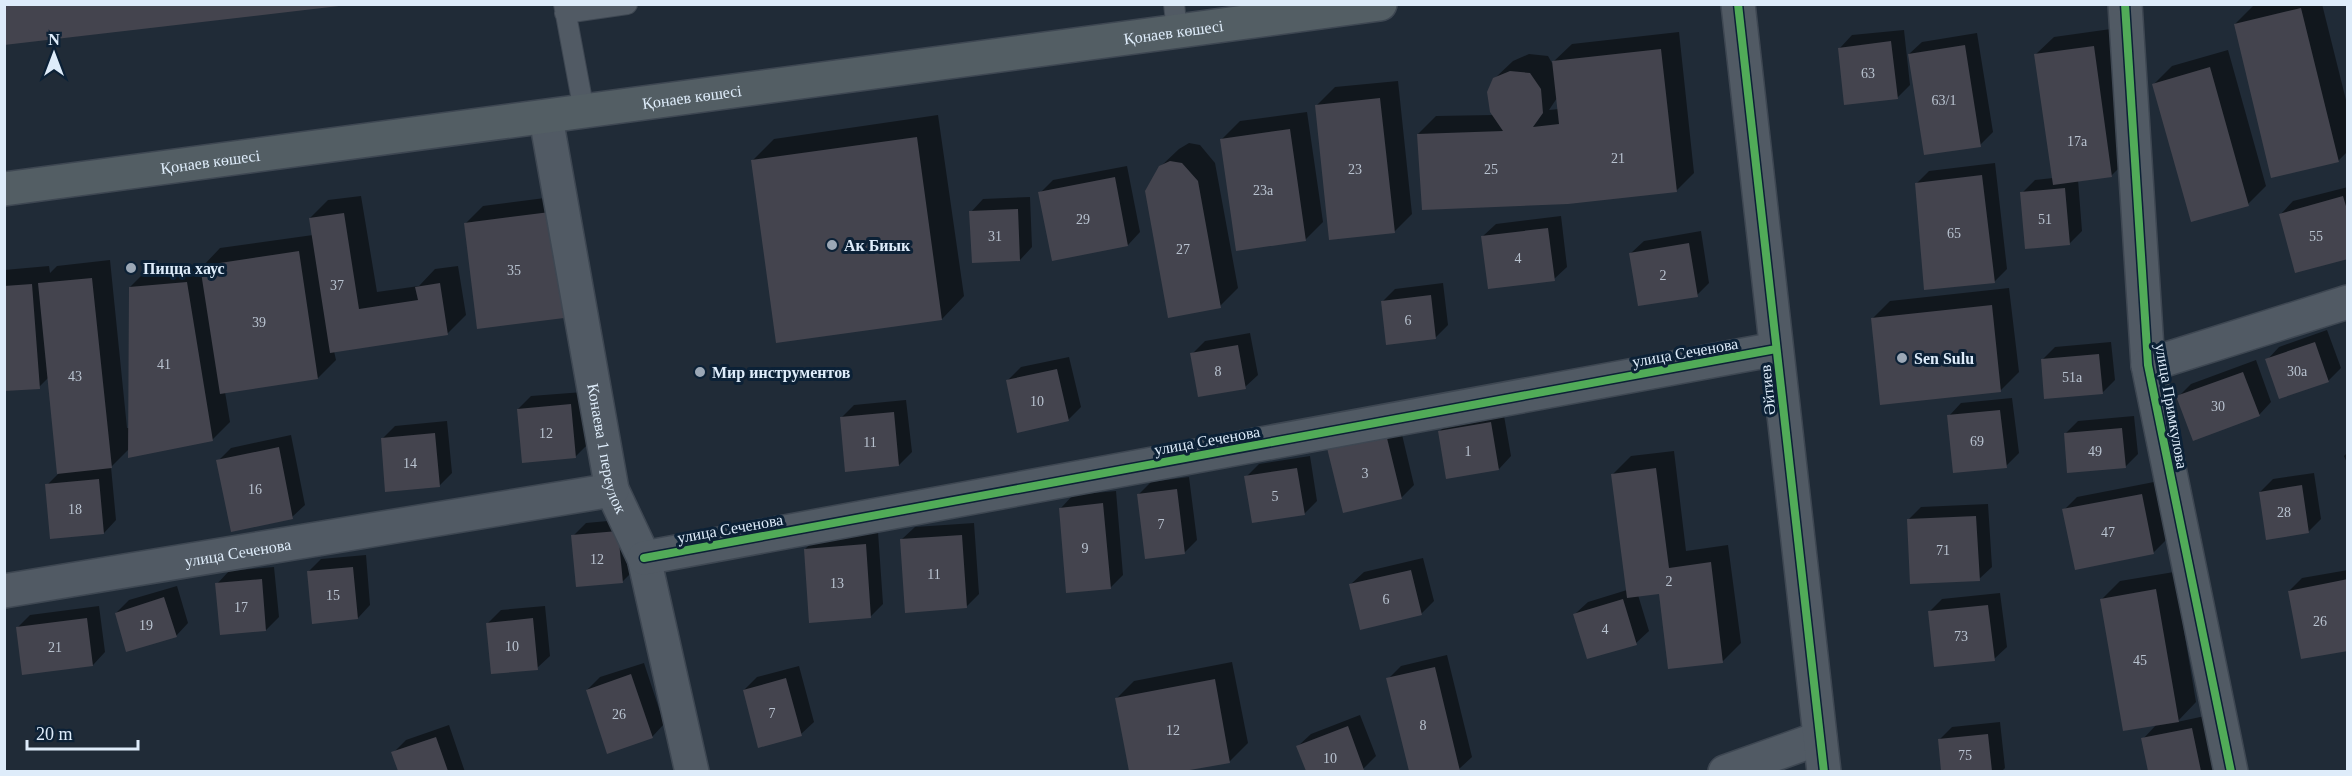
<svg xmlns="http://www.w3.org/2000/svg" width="2352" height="776" font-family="'Times New Roman',serif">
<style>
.shadow{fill:#0007;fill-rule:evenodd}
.building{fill:#44444e}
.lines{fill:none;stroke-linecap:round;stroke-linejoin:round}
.service-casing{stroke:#3e4752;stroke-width:22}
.minor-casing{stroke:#3e4752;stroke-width:36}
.tertiary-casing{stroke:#3e4752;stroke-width:36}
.secondary-casing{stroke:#3e4752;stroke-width:36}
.service{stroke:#515a64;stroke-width:20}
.minor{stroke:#515a64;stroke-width:33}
.tertiary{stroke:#515a64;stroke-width:33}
.secondary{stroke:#535e64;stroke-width:33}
.cycleway-casing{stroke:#0c2136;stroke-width:11}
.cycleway{stroke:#51ab58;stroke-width:8}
.poi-dot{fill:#9ca8b6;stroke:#0c2136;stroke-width:2}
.labels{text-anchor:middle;stroke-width:6;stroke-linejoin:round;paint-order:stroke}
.number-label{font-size:14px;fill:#b8c2cf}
.street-label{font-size:16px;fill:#deecfa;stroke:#0c2136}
.poi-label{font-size:16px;font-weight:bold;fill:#deecfa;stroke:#0c2136;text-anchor:start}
</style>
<rect width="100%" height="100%" fill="#202b37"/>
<!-- shadow -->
<path class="shadow" d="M2260,4H2322L2348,108V151L2338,161L2235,24L2253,6Z
M2111,29L2129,158L2111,176L2078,180L2082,231L2069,244L2022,193L2035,180L2053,178L2035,55L2054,37Z
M1904,30L1910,85L1897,98L1840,48L1852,35Z
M1679,32L1694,173L1676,191L1418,134L1436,116L1493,115L1494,79L1513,61L1529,54L1548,56L1552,63L1572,44ZM1557,98L1559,109L1549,110Z
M1977,33L1993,132L1980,145L1909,54L1922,42Z
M2228,50L2266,186L2248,204L2154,84L2172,66Z
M1398,81L1412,214L1394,232L1317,105L1335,87Z
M1307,112L1323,222L1305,240L1222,139L1240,121Z
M938,115L964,296L942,319L752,161L774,139Z
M1189,143L1200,145L1215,163L1238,288L1220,306L1160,167L1179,149Z
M1995,163L2007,269L1994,282L1916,184L1929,171Z
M1127,166L1140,232L1128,245L1040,193L1053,180Z
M2348,187V258L2281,214L2293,201Z
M568,195L581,298L563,316L465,224L483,206Z
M361,196L377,292L419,286L435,269L458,266L466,315L448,333L334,351L336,360L318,378L225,392L230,422L212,440L129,449L111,467L116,520L104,533L47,485L59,473L49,377L39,387L4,390V270L49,266L50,273L57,266L110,260L127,428H129L130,287L148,269L204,265L220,248L313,235L310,218L328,200Z
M1030,197L1032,247L1020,260L971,212L983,199Z
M1561,216L1567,267L1554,279L1483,236L1496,224Z
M1701,231L1709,283L1697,295L1631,253L1644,241Z
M1443,283L1448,325L1435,338L1383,301L1395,289Z
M2009,288L2019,372L2001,390L1872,319L1890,301Z
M2327,330L2341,368L2328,381L2267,360L2279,347Z
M1250,333L1258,375L1245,387L1192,354L1205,341Z
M2111,342L2115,380L2102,393L2042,360L2055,347Z
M1069,357L1081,407L1068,420L1008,380L1021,367Z
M2256,360L2271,402L2259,415L2178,397L2191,384Z
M583,392L588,444L575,457L518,409L531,396Z
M2012,398L2019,453L2006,466L1949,416L1961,403Z
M906,400L912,452L899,465L841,418L854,405Z
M1503,410L1511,456L1499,469L1439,432L1452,419Z
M2134,416L2138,454L2125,467L2065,434L2078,421Z
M447,421L452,473L439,486L382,439L395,426Z
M1399,422L1414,485L1401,498L1329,448Z
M291,435L305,505L292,517L218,461L231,448Z
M1674,451L1686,551L1728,545L1741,643L1723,661L1660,593L1638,595L1649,631L1636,643L1575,614L1588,602L1627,590L1613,474L1631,456Z
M2348,452V465L2344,456Z
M1310,456L1317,501L1304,514L1246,477L1259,464Z
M2314,473L2321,519L2308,532L2260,492L2273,479Z
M1189,477L1197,540L1184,553L1138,495L1151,482Z
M2154,482L2166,540L2153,553L2064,510L2077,497Z
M1116,491L1123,575L1110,588L1061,508L1073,495Z
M1988,504L1992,567L1979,579L1908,520L1921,507Z
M630,519L635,569L622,582L573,536L586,523Z
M974,523L979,594L966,607L902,539L915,527Z
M878,532L883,604L870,617L805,549L818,537Z
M366,555L370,605L358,618L308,572L321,559Z
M1423,558L1434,601L1421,614L1351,584L1364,572Z
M274,567L279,617L266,630L217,584L229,571Z
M2348,570V649L2289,591L2302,578Z
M2174,572L2196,702L2177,722L2205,716L2216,772H2149L2143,739L2157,724L2102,599L2120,581Z
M177,586L188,623L176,636L116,613L129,600Z
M2000,593L2007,647L1994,659L1929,612L1942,599Z
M99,606L105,652L93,665L18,627L30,615Z
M545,606L550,656L537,668L488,623L501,610Z
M1447,655L1472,757L1459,769L1450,772H1410L1388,679L1401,666Z
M1232,662L1248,743L1230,761L1176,772H1130L1116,699L1134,681Z
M644,663L664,724L652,737L587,690L600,677Z
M799,666L814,722L801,734L744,690L757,677Z
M1360,715L1376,756L1363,769L1357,772H1308L1298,746L1311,734Z
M2000,722L2005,768L2001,772H1942L1939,740L1952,727Z
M449,725L465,772H399L393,753L406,740Z"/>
<!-- building -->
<path class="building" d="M4,4H339V6L4,45Z
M2301,8L2339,162L2271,178L2234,24Z
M1891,41L1898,99L1844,105L1838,48Z
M1965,45L1981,147L1924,155L1908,54Z
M2094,46L2112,177L2053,185L2034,54Z
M1661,49L1677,192L1568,204L1422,210L1417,134L1503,131L1490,112L1487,92L1493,78L1510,71L1530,73L1541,89L1543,113L1533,127L1559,124L1552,61Z
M2210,67L2249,206L2191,222L2152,84Z
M1380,98L1395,233L1329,240L1315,105Z
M1290,129L1306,241L1236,251L1220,139Z
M917,137L942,320L776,343L751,160Z
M1170,161L1182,163L1198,181L1221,308L1168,318L1145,191L1159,166Z
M1982,175L1995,283L1924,290L1915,183Z
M1115,177L1128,246L1052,261L1038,192Z
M2065,188L2070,245L2025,249L2020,192Z
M2343,196L2348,213V259L2295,273L2279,214Z
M1018,209L1020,261L972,263L969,211Z
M550,212L564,318L477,329L464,223Z
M344,213L359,309L418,300L415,287L440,283L448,335L330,353L309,218Z
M1548,228L1555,281L1488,289L1481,236Z
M1689,243L1698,297L1638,306L1629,253Z
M299,251L318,379L220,394L200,266Z
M92,278L112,468L57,474L38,283Z
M187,282L213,441L128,458L129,287Z
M32,284L40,389L4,391V286Z
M1431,295L1436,339L1386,345L1381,301Z
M1992,305L2001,392L1880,405L1871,318Z
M2315,342L2329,382L2279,399L2265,359Z
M1238,345L1246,389L1198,397L1190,353Z
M2099,354L2103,394L2044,399L2041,359Z
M1057,369L1069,421L1017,433L1006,380Z
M2243,372L2260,416L2193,441L2176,396Z
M571,404L576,458L522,463L517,409Z
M2000,410L2007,468L1953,473L1947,415Z
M894,412L899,466L845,472L840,417Z
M1491,422L1499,470L1446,479L1438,431Z
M2122,428L2126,468L2067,473L2064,433Z
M435,433L440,487L385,492L381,438Z
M1386,434L1402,499L1343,513L1327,448Z
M279,447L293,519L231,532L216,460Z
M1297,468L1305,515L1252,523L1244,476Z
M1656,468L1669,568L1711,562L1723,663L1668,669L1659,594L1627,598L1611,474Z
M99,479L104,534L50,539L45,484Z
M2302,485L2309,533L2266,540L2259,492Z
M1177,489L1185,554L1145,559L1137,494Z
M2142,494L2154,554L2075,570L2062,509Z
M1103,503L1111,589L1066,593L1059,508Z
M1976,516L1980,581L1910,584L1907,519Z
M618,531L623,583L576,587L571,535Z
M962,535L967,608L905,613L900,539Z
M866,544L871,618L809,623L804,549Z
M353,567L358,619L312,624L307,571Z
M1411,570L1422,615L1360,630L1349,584Z
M262,579L266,631L220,635L215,583Z
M2348,579V651L2301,659L2288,591Z
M2156,589L2179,722L2123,731L2100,599Z
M164,597L177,637L126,652L115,613Z
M1623,599L1637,645L1587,659L1573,614Z
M1988,605L1995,661L1934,667L1928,611Z
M87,618L93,666L22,675L16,627Z
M533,618L538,670L491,674L486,623Z
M1435,667L1460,771H1409L1386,678Z
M631,674L653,738L607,754L586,690Z
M786,678L802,736L758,748L743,690Z
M1215,679L1230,763L1184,771H1129L1115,698Z
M1348,726L1364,770L1306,771L1296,746Z
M2192,728L2201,771H2148L2141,738Z
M1988,734L1992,771H1941L1938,739Z
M436,737L448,771H398L391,752Z"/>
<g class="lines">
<defs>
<path id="service" d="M564,4L584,111
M1174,4L1177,31
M565,13L627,4"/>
<g id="minor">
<path d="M2125,4L2148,365L2231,772"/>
<path id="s1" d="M546,118L612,490L644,558L692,772"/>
<path d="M2148,365L2348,302"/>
<path d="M644,558L1776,349"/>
<path id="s2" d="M4,591L612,490"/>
<path d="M1725,772L1820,738"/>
</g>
<path id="tertiary" d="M1738,4L1824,772"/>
<g id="secondary">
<path id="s3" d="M4,189L1380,4"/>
</g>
</defs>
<!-- service casing -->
<use href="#service" class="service-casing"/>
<!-- minor casing -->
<use href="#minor" class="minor-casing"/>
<!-- tertiary casing -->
<use href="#tertiary" class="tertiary-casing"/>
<!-- secondary casing -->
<use href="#secondary" class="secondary-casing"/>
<!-- service -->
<use href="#service" class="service"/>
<!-- minor -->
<use href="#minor" class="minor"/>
<!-- tertiary -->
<use href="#tertiary" class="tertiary"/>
<!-- secondary -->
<use href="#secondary" class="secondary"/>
<defs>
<path id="cycleway" d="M1738,4L1824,772
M2125,4L2148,365L2231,772
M644,558L1776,349"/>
</defs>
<!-- cycleway casing -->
<use href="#cycleway" class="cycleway-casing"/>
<!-- cycleway -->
<use href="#cycleway" class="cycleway"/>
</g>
<!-- markers -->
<g class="poi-dot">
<circle cx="832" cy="245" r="6"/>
<circle cx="131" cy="268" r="6"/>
<circle cx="1902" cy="358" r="6"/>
<circle cx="700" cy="372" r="6"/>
</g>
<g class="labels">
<!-- number labels -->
<g class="number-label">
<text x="1868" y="78">63</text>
<text x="1944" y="105">63/1</text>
<text x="2077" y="146">17а</text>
<text x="1618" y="163">21</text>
<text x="1355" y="174">23</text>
<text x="1491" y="174">25</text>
<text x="1263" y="195">23а</text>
<text x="1083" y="224">29</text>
<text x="2045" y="224">51</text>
<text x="1954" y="238">65</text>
<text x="995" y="241">31</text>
<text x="2316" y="241">55</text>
<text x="1183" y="254">27</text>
<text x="1518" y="263">4</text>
<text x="514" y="275">35</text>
<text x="1663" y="280">2</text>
<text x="337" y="290">37</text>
<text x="1408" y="325">6</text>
<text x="259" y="327">39</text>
<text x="164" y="369">41</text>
<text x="1218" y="376">8</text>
<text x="2297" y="376">30а</text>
<text x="75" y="381">43</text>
<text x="2072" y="382">51а</text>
<text x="1037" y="406">10</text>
<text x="2218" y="411">30</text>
<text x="546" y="438">12</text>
<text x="1977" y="446">69</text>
<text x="870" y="447">11</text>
<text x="1468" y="456">1</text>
<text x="2095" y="456">49</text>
<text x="410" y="468">14</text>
<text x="1365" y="478">3</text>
<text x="255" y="494">16</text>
<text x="1275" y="501">5</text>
<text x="75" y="514">18</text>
<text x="2284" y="517">28</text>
<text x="1161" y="529">7</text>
<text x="2108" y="537">47</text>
<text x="1085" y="553">9</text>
<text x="1943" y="555">71</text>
<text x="597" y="564">12</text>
<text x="934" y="579">11</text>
<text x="1669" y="586">2</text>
<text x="837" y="588">13</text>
<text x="333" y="600">15</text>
<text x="1386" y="604">6</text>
<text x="241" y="612">17</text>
<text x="2320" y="626">26</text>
<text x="146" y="630">19</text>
<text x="1605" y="634">4</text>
<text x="1961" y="641">73</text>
<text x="512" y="651">10</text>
<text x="55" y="652">21</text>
<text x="2140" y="665">45</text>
<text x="772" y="718">7</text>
<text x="619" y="719">26</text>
<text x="1423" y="730">8</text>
<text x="1173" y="735">12</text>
<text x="1965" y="760">75</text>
<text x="1330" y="763">10</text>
</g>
<!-- street labels -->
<g class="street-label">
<text dy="6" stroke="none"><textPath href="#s3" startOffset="1180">Қонаев көшесі</textPath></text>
<text dy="6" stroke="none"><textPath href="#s3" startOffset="694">Қонаев көшесі</textPath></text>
<text dy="6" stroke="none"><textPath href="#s3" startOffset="208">Қонаев көшесі</textPath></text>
<text transform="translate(1685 352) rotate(-10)" y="6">улица Сеченова</text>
<text transform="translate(1767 390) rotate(-96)" y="6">Әйтиев</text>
<text transform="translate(2172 406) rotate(80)" y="6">улица Примкулова</text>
<text transform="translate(1207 440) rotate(-10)" y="6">улица Сеченова</text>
<text dy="6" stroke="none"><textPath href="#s1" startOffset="336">Конаева 1 переулок</textPath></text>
<text transform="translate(730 528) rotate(-10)" y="6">улица Сеченова</text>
<text dy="6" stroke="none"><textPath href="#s2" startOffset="237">улица Сеченова</textPath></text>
</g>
<!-- poi labels -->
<g class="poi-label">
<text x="844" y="251">Ак Биык</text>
<text x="143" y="274">Пицца хаус</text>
<text x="1914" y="364">Sen Sulu</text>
<text x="712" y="378">Мир инструментов</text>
</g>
</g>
<!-- border -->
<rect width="2352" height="776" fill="none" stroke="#deecfa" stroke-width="12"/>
<!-- north arrow -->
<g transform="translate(54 54)" stroke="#0c2136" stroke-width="4.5" paint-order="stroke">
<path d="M0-4.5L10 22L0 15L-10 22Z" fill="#deecfa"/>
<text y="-9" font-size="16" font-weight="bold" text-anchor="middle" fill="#deecfa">N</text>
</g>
<!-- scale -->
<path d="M27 740v9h111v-9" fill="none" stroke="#deecfa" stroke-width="3"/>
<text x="36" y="740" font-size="18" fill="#deecfa" stroke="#0c2136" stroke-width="4.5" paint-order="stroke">20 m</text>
</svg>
